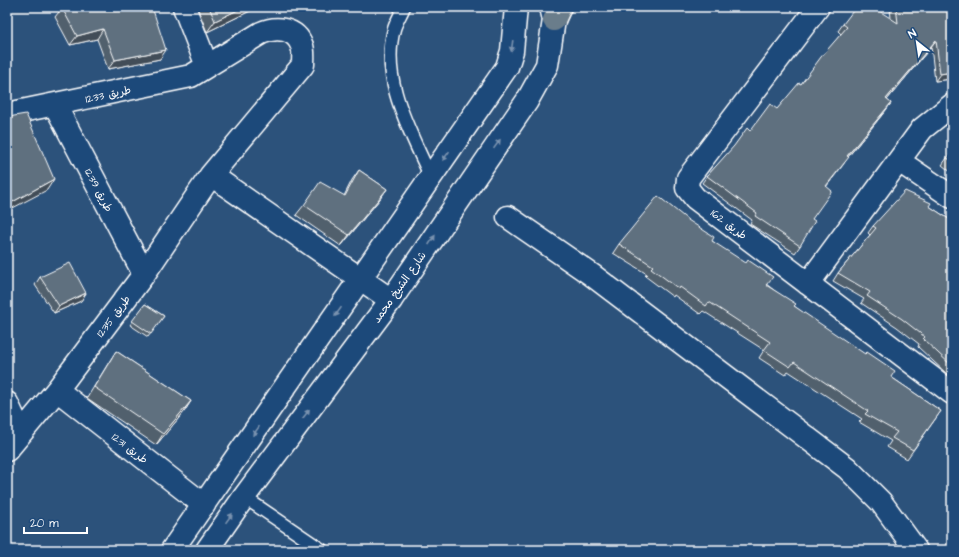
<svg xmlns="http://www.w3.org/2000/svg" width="959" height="557" font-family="'Architects Daughter','Playpen Sans Arabic',sans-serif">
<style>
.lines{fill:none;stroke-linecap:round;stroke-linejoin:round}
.lane-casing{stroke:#fff;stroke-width:15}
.street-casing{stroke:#fff;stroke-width:25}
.secondary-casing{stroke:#fff;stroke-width:25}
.primary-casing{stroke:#fff;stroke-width:25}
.lane{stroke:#1f4a7a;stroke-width:12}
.street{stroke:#1f4a7a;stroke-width:22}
.secondary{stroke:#1f4a7a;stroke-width:22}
.primary{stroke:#6b7d8b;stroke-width:22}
.wall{fill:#51606d;stroke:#fff}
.shaded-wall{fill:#424e59;stroke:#fff}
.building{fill:#5e707f;stroke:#fff}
.oneway{fill:#7992af}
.labels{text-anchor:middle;stroke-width:4;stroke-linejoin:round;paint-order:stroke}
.street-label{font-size:11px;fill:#fff;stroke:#1f4a7a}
</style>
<rect width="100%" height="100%" fill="#2c527b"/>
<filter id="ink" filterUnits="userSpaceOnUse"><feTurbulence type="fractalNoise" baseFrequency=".025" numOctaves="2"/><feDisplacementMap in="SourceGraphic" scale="8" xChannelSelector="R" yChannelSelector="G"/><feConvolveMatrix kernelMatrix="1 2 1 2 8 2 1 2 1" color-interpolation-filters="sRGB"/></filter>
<g filter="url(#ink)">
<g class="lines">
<defs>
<path id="lane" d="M404,7C401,14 396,22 394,29C380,81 411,132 431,178
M244,497L322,550"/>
<path id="street" d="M184,7L207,66
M818,7L688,178L687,188L695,198L952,393
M55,105L144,274
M7,114L191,76L261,33C276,26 296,28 302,46C304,51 303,60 303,65L211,175L144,274L57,390L7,450
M899,161L952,197
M211,175L391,300
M508,217L592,275L847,468L881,502L916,550
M808,284L922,129L952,105
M57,390L204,505
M7,403L21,433"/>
<path id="secondary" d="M172,550L507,67L512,51L516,7
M207,550L244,497L391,300L527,101L547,65L554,20L551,7"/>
<path id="primary" d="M554,20L560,7"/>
</defs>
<!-- lane casing -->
<use href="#lane" class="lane-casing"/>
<!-- street casing -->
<use href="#street" class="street-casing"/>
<!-- secondary casing -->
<use href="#secondary" class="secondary-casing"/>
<!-- primary casing -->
<use href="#primary" class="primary-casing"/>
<!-- lane -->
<use href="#lane" class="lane"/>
<!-- street -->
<use href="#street" class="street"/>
<!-- secondary -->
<use href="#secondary" class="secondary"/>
<!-- primary -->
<use href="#primary" class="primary"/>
</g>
<!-- wall -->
<path class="wall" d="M197,7H255L252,10L207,32Z
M890,7H952V79L935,81L931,47L887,100L891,103L886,110L848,157L843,165L826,187L800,246L795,253L750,224L752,220L702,183L707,176L750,131L777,109L801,84L841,34L838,31L843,24L891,19Z
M62,8L115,11L160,59L108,69L97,39L70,45L55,17Z
M952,151V173L942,165Z
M359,170L387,189L379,200L341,246L296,215L304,205L344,196L352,180Z
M929,206L952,221V377L947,374L918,347L919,344L897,327L861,303L864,299L833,281L838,273L870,235L868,233L873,226Z
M712,241L794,306L891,377L941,411L907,459L887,447L891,441L859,422L862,419L788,371L785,375L759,358L764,350L703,311L700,314L674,295L673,297L645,276L647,274L613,253L619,244Z
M40,277L86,293L81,301L54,313L35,285Z
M145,304L164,316L148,337L130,325Z
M116,351L191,401L184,412L156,445L87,398L109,362Z"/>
<!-- shaded-wall -->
<path class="shaded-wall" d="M244,7H255L252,10L207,32L215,21Z
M103,29L97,39L70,45L77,36Z
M936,40L931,47L881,107L886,99Z
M166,50L160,59L108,69L115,60Z
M952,72V79L935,81L940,74Z
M891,103L886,110L842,164L847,156Z
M54,179L47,190L7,211V205Z
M387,189L379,200L341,246L349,235Z
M86,293L81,301L54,313L59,306Z
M191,401L184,412L156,445L163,434Z"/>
<!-- building -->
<path class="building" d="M63,7H113L115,11L129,7H152L166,50L115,60L103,29L77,36L62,8Z
M209,7H244L215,21Z
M856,7H873L898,23L896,7H952V72L940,74L936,40L886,99L891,103L847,156L849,157L826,186L832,191L812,219L815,221L800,246L755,216L757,213L707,176L734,146L747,128L750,131L770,104L777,109L799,83L801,84L821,57L847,27L843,24Z
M26,114L54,179L7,205V118L14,116Z
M952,151V161L947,158Z
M359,170L387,189L349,235L304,205L320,182L345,196Z
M905,191L931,203L929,206L952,221V366L923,339L925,337L902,319L867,296L870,292L838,273L876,228L873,226Z
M658,196L688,220L714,237L712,241L746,263L748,260L773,277L766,285L796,304L794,306L865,354L867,352L895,371L891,377L941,411L913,450L892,438L897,432L865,414L868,411L794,362L790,367L764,350L770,342L709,302L706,306L680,287L679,289L651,268L653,266L619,244Z
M70,263L86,293L59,306L40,277Z
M145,304L164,316L151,334L132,321Z
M116,351L191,401L163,434L94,387Z"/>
<!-- one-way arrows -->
<defs><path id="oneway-solid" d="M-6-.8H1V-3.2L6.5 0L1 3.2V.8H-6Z"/></defs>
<g class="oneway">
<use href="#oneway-solid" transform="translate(512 46) rotate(98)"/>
<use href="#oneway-solid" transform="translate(497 144) rotate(-55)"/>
<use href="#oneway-solid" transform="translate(446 156) rotate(125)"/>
<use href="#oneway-solid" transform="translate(432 240) rotate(-56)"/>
<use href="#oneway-solid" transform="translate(338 312) rotate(125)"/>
<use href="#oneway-solid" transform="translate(306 414) rotate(-53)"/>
<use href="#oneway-solid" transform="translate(256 431) rotate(125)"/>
<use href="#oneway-solid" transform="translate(229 518) rotate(-55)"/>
</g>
</g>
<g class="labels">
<!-- street labels -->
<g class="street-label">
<text transform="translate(108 94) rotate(-12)" y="4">طريق 1233</text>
<text transform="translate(99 190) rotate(62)" y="4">طريق 1239</text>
<text transform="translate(729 224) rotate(37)" y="4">طريق 162</text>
<text transform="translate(399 287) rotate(-55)" y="4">شارع الشيخ محمد</text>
<text transform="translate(113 316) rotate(-53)" y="4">طريق 1235</text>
<text transform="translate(130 448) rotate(38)" y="4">طريق 1231</text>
</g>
</g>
<!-- margin -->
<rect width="959" height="557" fill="none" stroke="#1f4a7a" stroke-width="24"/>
<rect x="12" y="12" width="935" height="533" fill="none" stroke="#fff" stroke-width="1.5" filter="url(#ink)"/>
<!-- north arrow -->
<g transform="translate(917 42) rotate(330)" stroke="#1f4a7a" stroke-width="3" paint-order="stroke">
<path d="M0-3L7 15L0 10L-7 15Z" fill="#ffffff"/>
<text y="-6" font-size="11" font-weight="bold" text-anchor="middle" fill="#ffffff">N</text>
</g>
<!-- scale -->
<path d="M24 527v6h63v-6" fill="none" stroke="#ffffff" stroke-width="2"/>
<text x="30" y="527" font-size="12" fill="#ffffff" stroke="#1f4a7a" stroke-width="3" paint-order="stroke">20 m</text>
</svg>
